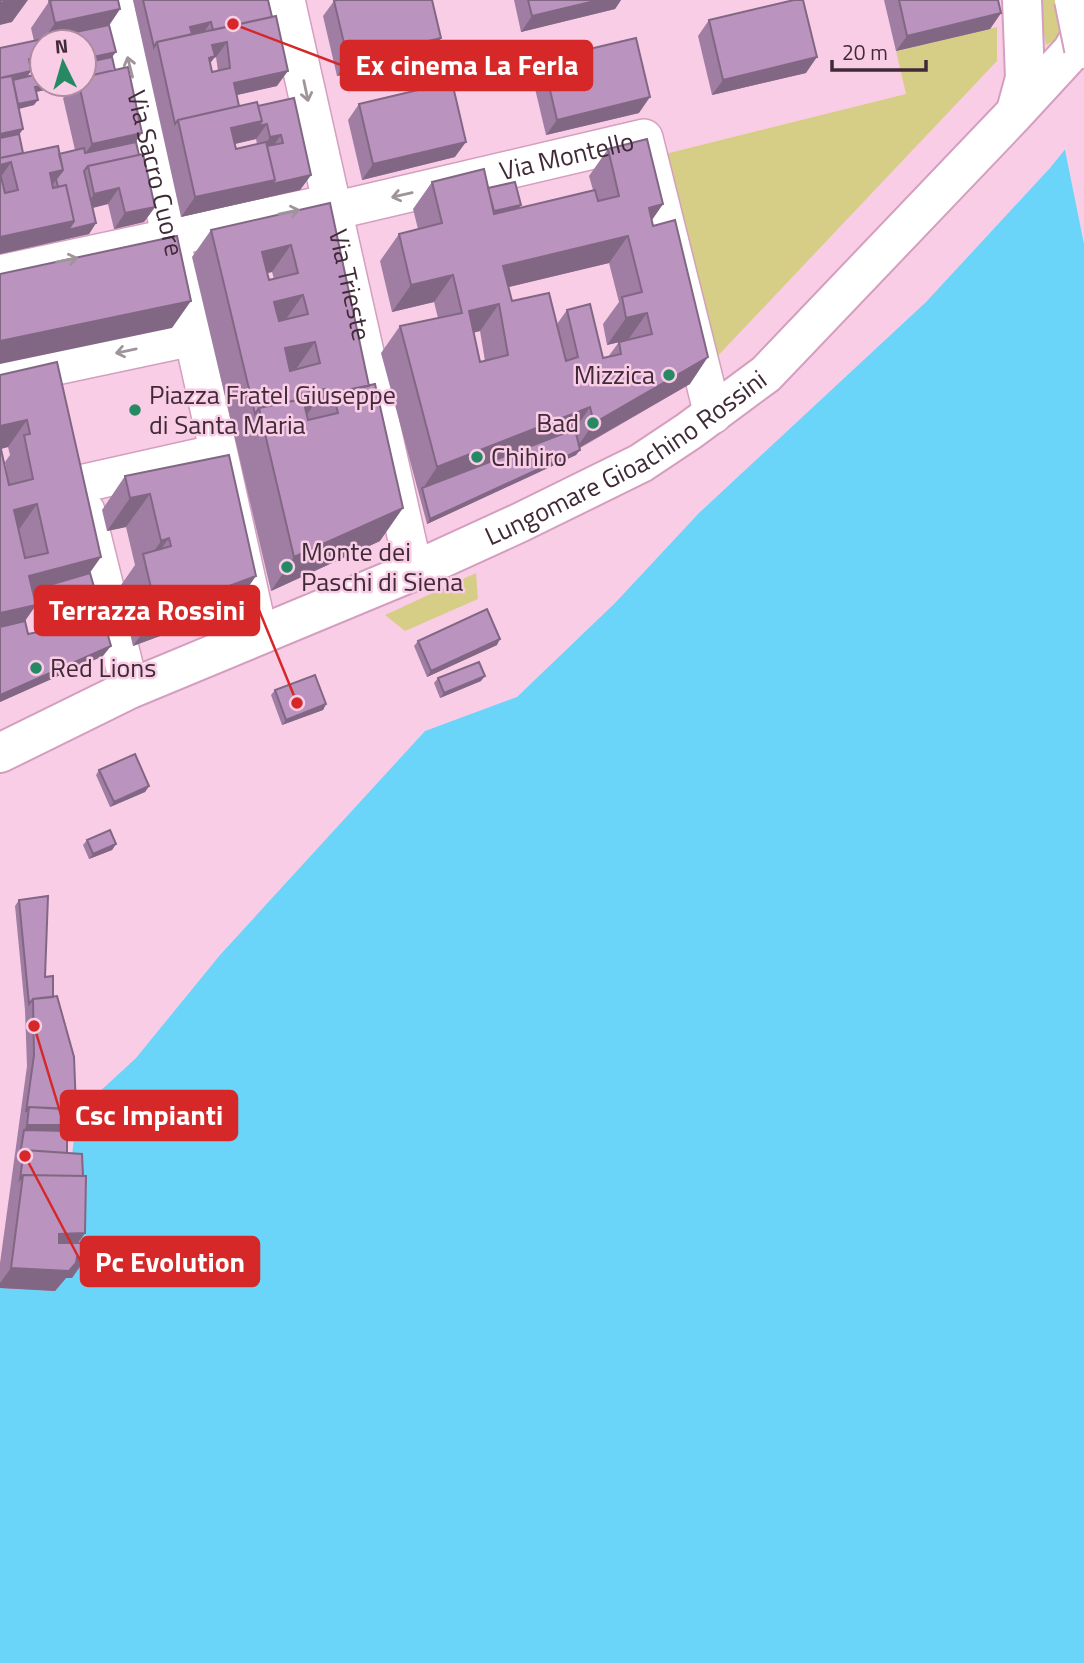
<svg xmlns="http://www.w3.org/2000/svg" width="1084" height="1663" font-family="'Titillium Web',sans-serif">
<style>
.green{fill:#d6ce86}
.water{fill:#6bd5f9}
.pier{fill:#facde7}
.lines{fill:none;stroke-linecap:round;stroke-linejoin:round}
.street-casing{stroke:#d49fbe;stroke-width:40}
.secondary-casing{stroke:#d49fbe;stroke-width:42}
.street{stroke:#fff;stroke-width:37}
.secondary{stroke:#fff;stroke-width:38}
.secondary-bridge-casing{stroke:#d49fbe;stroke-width:42;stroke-linecap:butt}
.secondary-bridge{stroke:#fff;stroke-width:38}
.wall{fill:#a07ea3;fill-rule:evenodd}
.shaded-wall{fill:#826785}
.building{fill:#ba93be;stroke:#826785;stroke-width:2;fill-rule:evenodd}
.oneway{stroke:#a0949b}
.poi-dot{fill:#268963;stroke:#facde7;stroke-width:2.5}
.labels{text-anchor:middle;stroke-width:5;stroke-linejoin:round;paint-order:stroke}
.street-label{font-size:26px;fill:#402a37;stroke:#facde7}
.poi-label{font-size:26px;fill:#402a37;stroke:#facde7;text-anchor:start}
.leader{fill:none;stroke:#d62828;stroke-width:2.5}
.callout-dot{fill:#d62828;stroke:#facde7;stroke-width:2.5}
.callout{fill:#d62828;stroke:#d62828;stroke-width:2.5}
.callout-label{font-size:28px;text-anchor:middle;font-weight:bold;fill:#fff}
</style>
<rect width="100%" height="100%" fill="#facde7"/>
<!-- green -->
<path class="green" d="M1038,0H1071L1065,35L1046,45Z
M997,27V61L711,363L661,155L906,94L896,51Z
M476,573L478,599L405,631L385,615Z"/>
<!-- water -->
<path class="water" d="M1084,126V1663H0V1288L55,1291L75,1131L83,1107L136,1058L220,955L425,731L517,697L615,603L699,513L926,302L1050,168Z"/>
<!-- pier -->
<path class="pier" d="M1084,122V244L1064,145Z"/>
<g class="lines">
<defs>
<g id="street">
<path id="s1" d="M114,0L171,237L259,635"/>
<path id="s2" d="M286,0L414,571"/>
<path id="s3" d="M333,211L644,138L713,415"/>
<path d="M0,274L331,203"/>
<path d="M0,378L193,337"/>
<path d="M80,484L218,453"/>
<path d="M86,511L130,689"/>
</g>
<g id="secondary">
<path d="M1016,111L1025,78L1022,0"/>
<path id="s4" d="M0,753L130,689L414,571L519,523L641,463L689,431L766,374L1015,113L1072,51L1084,30"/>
</g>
</defs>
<!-- street casing -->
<use href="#street" class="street-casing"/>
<!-- secondary casing -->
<use href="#secondary" class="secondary-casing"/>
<!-- street -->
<use href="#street" class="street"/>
<!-- secondary -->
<use href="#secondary" class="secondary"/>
<defs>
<path id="secondary-bridge" d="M1074,0L1084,49"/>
</defs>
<!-- secondary-bridge casing -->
<use href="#secondary-bridge" class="secondary-bridge-casing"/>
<!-- secondary-bridge -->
<use href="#secondary-bridge" class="secondary-bridge"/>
</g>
<!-- wall -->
<path class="wall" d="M48,0H118L120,9L109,25L112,57L139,155L155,207L144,222L114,229L108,204L93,208L96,223L89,234L0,254V48L34,41L31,28L48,3ZM42,42H84V84H42L28,76L31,68L42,66ZM63,86L66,95L63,98L75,150L59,154L23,153L19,134L23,129L19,109L34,105L36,92Z
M133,0H268L277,86L237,95L239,106H258L311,175L300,190L181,217ZM216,57L218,71L212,72L210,63L214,58ZM256,139L257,144L236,149L235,144Z
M514,0H621L615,9L521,32Z
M884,0H998L1001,13L990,29L896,51Z
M334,1L430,53L337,76L323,16Z
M709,20L806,73L712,95L698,36Z
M543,60L639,113L546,135L532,76Z
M359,104L455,157L362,180L348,120Z
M608,149L663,204L652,220L690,384L580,448L576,455L427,524L381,353L400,326L438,318L434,302L392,312L380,261L399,234L418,229L413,209L432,182L488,188L519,208L593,190L589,176ZM609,263L619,302L603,324L607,345L628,340L619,342L608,357L603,358L567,310L557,324L512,301L508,287ZM480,331L485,361L480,362L473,333Z
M330,203L380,541L271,591L192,257L211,230ZM272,272L274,279L269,280L267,273Z
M57,362L103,656L0,702V375ZM8,447L10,455L5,462L9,485L1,449ZM40,595L39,596L46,622L43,627L44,631L28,634L25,621L36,605L34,596Z
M229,455L233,609L133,646L119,588L135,565L126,527L107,531L102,510L125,476Z
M418,641L497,645L427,677L414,646Z
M438,678L481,681L440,698L434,683Z
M275,690L326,704L323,710L282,725L271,695Z
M99,770L149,786L145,792L110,807L96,775Z
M87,840L116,844L112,850L89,859L83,845Z
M19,900L45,977L53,997L76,1109L81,1125L70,1140H67V1153L85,1233L78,1243L86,1258L72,1278H66L55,1291L0,1288V1263L27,1066L25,1010L15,906Z"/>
<!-- shaded-wall -->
<path class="shaded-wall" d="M12,0H28L12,22L0,25V3Z
M599,0H621L615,9L521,32L532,16Z
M120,9L102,36L42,42L55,23Z
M1001,13L990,29L896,51L907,36Z
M211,22L204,32L183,37L190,27Z
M441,38L430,53L337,76L348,60Z
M227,42L216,57L214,58L204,72L212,45Z
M116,52L108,62L84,68V59Z
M42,56V66L21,70L29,59Z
M817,57L806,73L712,95L723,80Z
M31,71L24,81L4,86L7,76Z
M288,71L277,86L223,98L234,83Z
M51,84H65L63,86L31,93L35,87Z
M650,97L639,113L546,135L557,120Z
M38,100L34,105L5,112L9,107Z
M262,121L267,124L256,139L217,148L231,128Z
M23,129L12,145L0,147V134Z
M142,133L128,153L78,164L92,144Z
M281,135L270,151L263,147L270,137Z
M466,142L455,157L362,180L373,164Z
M11,162L10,164L0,178V165Z
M63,170L49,190L50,173Z
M311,175L300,190L181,217L195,197L275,180Z
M119,188L108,204L83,210L94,194Z
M663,204L644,231L649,208Z
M521,205L517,210L490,216L494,211Z
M155,207L144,222L114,229L125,213Z
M74,221L96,223L89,234L0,254V237Z
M628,236L609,263L484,293L503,266Z
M291,245L272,272L243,278L262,252Z
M453,275L434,302L392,312L411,285Z
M303,295L284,322L255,329L274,302Z
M191,301L172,328L0,364V341Z
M499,304L480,331L450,338L469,311Z
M647,313L628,340L607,345L626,318Z
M315,342L296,369L266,375L285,348Z
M708,357L690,384L575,450L594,423Z
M325,389L306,416L266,435L296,395Z
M590,407L572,434L422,488L419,494L437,467Z
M27,420L8,447L0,449V426Z
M580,450L576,455L427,524L430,519Z
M150,494L126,527L107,531L130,498Z
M37,504L18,531L14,510Z
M403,508L380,541L271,591L294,557Z
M169,538L146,570L145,564L161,541Z
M101,557L82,584L46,586L40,595L10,603L29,576Z
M256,576L233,609L133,646L157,613Z
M36,605L17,632L0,636V613Z
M500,639L497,645L427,677L431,671Z
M111,646L103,656L0,702V695Z
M485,676L481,681L440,698L444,693Z
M326,704L323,710L282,725L286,720Z
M149,786L145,792L110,807L114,802Z
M116,844L112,850L89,859L93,854Z
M27,1125H81L70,1140H22L24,1130Z
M85,1233L71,1253L45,1254L59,1234Z
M77,1257L86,1258L72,1278H66L55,1291L0,1288V1283L11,1268Z"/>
<!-- building -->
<path class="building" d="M0,0H12L0,3Z
M53,0H118L120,9L55,23L50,1Z
M143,0H268L272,17L213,30L211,22L190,27L192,34L157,42L154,47Z
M337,0H432L441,38L348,60L334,1Z
M528,0H599L532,16Z
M794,0H803L817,57L723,80L709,20Z
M899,0H998L1001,13L907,36Z
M276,16L288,71L234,83L239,106L178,120L175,124L157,42ZM227,42L230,68L212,72L209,58L215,56L212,45Z
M109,25L116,52L84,59V42H42V56L29,59L31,71L0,78V48Z
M636,38L650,97L557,120L543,60Z
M112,57L115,70L84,77V63Z
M128,67L142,133L92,144L79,84H84V77Z
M42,73V84H51L35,87L38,100L18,104L13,80Z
M12,76L23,129L0,134V78Z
M452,82L466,142L373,164L359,104Z
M68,84H73L69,90Z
M294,98L311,175L272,184L275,180L267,146L283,143L281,135L270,137L267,124L258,126L262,121L258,106Z
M257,102L262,121L231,128L236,149L266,142L275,180L195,197L178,120Z
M19,134L23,153L0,158V138Z
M647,139L663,204L649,208L653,226L675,220L708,357L594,423L590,407L437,467L400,326L462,313L453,275L411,285L399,234L442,223L432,182L484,169L494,214L595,190L598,201L619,196L608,149ZM628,236L642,292L622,297L626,318L647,313L652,334L619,342L621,354L603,358L590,304L567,310L578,357L566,361L549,293L512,301L503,266ZM499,304L508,355L480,362L469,311Z
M136,142L139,155L88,166L84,171L96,223L68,230L74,221L66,185L58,187L56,179L63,170L59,154L84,148L85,153Z
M58,146L63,170L50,173L53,188L66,185L74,221L0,237V173L5,193L18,190L11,162L0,165V158Z
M143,154L155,207L125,213L119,188L94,194L88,166Z
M515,182L521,205L494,211L488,188Z
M330,203L369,386L333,393L328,399L325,389L296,395L297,400L259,408L255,414L211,230ZM291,245L298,273L269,280L262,252ZM303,295L308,314L279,321L274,302ZM315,342L320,363L290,371L285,348Z
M177,236L191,301L0,341V274Z
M57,362L101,557L29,576L36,605L0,613V445L9,485L33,479L24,435L30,434L27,420L0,426V375ZM37,504L48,553L25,558L14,510Z
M375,384L403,508L294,557L259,408L303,399L308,420L338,413L333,393Z
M575,429L580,450L430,519L422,488Z
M229,455L256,576L157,613L143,554L171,546L169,538L161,541L150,494L130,498L125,476Z
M90,573L111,646L0,695V627L25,621L28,634L53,629L50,616L54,614L46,586Z
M487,609L500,639L431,671L418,641Z
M479,662L485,676L444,693L438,678Z
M315,675L326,704L286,720L275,690Z
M135,754L149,786L114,802L99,770Z
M110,830L116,844L93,854L87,840Z
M48,896L45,977L53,976V997L33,999L29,1004L19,900Z
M57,996L74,1057L76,1109L29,1107L26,1112L34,1055L33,999Z
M29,1107L80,1110L81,1125H27Z
M24,1130L67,1131V1153L24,1150L20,1155Z
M24,1150L82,1154L83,1176L23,1175L20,1179Z
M23,1175L86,1176L85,1233L59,1234V1243H85L86,1258L77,1257L76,1263L69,1271L11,1268Z"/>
<!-- one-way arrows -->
<defs><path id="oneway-shaft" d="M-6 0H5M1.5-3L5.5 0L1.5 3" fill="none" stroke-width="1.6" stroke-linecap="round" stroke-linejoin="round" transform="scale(1.75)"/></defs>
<g class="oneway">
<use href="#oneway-shaft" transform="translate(130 67) rotate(-104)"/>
<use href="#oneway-shaft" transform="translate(306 91) rotate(78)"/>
<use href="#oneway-shaft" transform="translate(402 195) rotate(167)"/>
<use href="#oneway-shaft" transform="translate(289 212) rotate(-12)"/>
<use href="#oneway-shaft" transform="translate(67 260) rotate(-12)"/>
<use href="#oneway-shaft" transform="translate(126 351) rotate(168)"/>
</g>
<!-- markers -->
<g class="poi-dot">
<circle cx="669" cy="375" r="7"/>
<circle cx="135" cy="410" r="7"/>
<circle cx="593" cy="423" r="7"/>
<circle cx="477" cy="457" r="7"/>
<circle cx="287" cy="567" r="7"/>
<circle cx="36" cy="668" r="7"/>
</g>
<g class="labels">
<!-- street labels -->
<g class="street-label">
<text dy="9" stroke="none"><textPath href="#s3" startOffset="240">Via Montello</textPath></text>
<text dy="9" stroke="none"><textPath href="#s1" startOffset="178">Via Sacro Cuore</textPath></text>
<text dy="9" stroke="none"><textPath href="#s2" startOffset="292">Via Trieste</textPath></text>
<text dy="9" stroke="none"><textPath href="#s4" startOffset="693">Lungomare Gioachino Rossini</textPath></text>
</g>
<!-- poi labels -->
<g class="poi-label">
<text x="655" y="384" text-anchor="end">Mizzica</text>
<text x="149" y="404">Piazza Fratel Giuseppe<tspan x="149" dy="30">di Santa Maria</tspan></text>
<text x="579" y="432" text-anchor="end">Bad</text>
<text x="491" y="466">Chihiro</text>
<text x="301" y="561">Monte dei<tspan x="301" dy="30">Paschi di Siena</tspan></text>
<text x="50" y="677">Red Lions</text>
</g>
</g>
<!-- callouts -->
<path class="leader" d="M233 24L341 65M297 703L259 610M34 1026L61 1115M25 1156L81 1262"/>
<g class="callout-dot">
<circle cx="233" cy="24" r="7"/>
<circle cx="297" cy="703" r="7"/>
<circle cx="34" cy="1026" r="7"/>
<circle cx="25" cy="1156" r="7"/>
</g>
<g class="callout">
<rect x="341" y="41" width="251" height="49" rx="7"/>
<rect x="35" y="586" width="224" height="49" rx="7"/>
<rect x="61" y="1091" width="176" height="49" rx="7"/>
<rect x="81" y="1237" width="178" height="49" rx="7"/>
</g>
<g class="callout-label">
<text x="467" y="75">Ex cinema La Ferla</text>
<text x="147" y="620">Terrazza Rossini</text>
<text x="149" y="1125">Csc Impianti</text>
<text x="170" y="1272">Pc Evolution</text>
</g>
<!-- north arrow -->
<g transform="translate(63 63) rotate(355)"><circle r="33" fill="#facde7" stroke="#b08ca1" stroke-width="2"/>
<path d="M0-5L12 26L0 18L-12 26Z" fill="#268963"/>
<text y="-10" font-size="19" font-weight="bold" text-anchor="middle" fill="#402a37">N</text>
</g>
<!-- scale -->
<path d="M832 60v10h94v-10" fill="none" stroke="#402a37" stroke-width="3.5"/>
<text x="842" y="60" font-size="21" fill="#402a37" stroke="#facde7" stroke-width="5" paint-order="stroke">20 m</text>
</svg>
